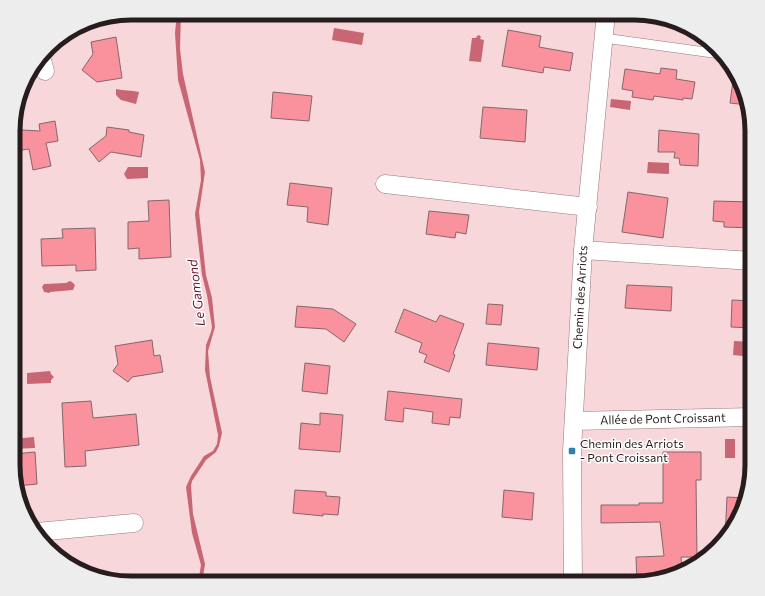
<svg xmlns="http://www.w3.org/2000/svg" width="765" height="596" font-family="Commissioner,sans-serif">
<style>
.water{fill:#c96673}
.building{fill:#fa929d;stroke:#83676a}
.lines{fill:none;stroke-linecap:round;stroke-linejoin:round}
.service-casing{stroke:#977a7c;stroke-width:10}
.minor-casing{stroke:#977a7c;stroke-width:19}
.service{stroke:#fff;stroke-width:9}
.minor{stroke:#fff;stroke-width:18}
.poi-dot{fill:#3081b2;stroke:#fff;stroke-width:1.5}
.labels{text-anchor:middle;stroke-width:3;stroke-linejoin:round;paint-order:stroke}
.street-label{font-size:12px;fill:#281d1e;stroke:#fff}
.poi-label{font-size:12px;fill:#281d1e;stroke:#fff;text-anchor:start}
.water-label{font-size:13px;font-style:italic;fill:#6f1329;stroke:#fff}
.rim{fill:none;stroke:#281d1e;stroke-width:5}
</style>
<rect width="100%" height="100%" fill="#f7d7d9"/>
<!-- water -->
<path class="water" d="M177,13H181L180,49L183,74L205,172L199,212L206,275L212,298L215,327L208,351L210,377L222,433L219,446L216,452L206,460L192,481L191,486L193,514L205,564L202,583H198L201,565L192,533L186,487L191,476L204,456L213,451L217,444L218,435L205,370L206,345L211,332L212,327L207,295L202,275L195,214L201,180L200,160L178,80L175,33Z
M334,28L364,33L362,45L332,40Z
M479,35L481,37L480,39L484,40L481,62L469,61L472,38H476L477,36Z
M116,89C124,91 131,90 139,92L136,104L121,100L116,95Z
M611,99L631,101L630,110L610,107Z
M648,162L669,163V174L647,173Z
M128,167H148V178L127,179L124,174Z
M70,281L72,282L75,285L73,290L50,292V293L44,292L42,287L44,284L66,283Z
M734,341L752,342V357L733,355Z
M50,371L51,374L54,377L51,380V383L27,384V373Z
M34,437L35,448L13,449V439Z
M725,439H735V458H725Z"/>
<!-- building -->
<path class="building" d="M508,30L541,36L539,47L573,53L570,71L544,67L543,73L502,66Z
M116,37L122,78L97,82L82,70L93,54L91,42Z
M661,68L677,70L676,79L695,82L692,99L683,98V100L654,96L653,100L632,97L633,91L622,89L625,69L660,74Z
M734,73L743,86L747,105L730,103Z
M273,92L312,96L309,121L271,118Z
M483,107L527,110L525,142L480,138Z
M55,121L58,141L46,143L51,166L33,170L29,149L14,151V134L20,133L22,130L40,131L39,124Z
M107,127L129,130V132L144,135L141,157L111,152L99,162L89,149L106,136Z
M659,130L699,134L698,166L680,165L679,158H674L675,152H658Z
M290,183L332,188L328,225L307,222L308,207L287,205Z
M628,192L668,198L663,238L622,232Z
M169,200L171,257L139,259V248L128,249V222L149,221L148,201Z
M714,201L752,202V228L724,227V222L713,221Z
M429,211L469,215L466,234L456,232L455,238L426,234Z
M95,228L96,270L76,271V265L42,266L41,239L63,238L62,229Z
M627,285L672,287L671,311L625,308Z
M732,300L752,301V328L731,327Z
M488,304L503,305L501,325L486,324Z
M297,306L333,309L356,324L344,342L326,329L295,327Z
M404,309L436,322L440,315L464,324L453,354L455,355L449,372L424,362L427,355L419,352L422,343L395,332Z
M152,340L154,356L160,355L163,372L132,377L128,382L113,371L118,364L115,346Z
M488,343L539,348L537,370L486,365Z
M305,363L330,366L327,394L302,391Z
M388,391L462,399L460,418L450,417L449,425L432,423L433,412L404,408L403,422L385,420Z
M91,401L93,418L136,414L139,445L85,451L86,466L65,467L62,403Z
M320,413L343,415L340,452L299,449L301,423L320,425Z
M35,452L37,484L17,486L13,473V454Z
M663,452H701V480H696L697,557H681L682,572L679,574L637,582L636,557L664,556L660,522L601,523V505H639V503H663Z
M295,490L326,492V496L340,497L338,515L323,514V516L293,513Z
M504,490L534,493L532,520L502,517Z
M727,497L746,498L743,510L725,539Z"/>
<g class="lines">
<defs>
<path id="service" d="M604,38L720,54"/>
<g id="minor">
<path d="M41,57L45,71"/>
<path d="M385,184L588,207"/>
<path d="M583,250L752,261"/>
<path id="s1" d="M574,421L752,417"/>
<path d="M37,532L134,523"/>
<path id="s2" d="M573,583L572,451L583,250L606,13"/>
</g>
</defs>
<!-- service casing -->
<use href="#service" class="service-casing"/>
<!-- minor casing -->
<use href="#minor" class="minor-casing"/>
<!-- service -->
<use href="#service" class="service"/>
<!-- minor -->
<use href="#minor" class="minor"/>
</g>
<!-- markers -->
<rect class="poi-dot" x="568" y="447" width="8" height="8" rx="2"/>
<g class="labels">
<!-- street labels -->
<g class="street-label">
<text dy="4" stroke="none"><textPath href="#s2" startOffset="286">Chemin des Arriots</textPath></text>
<text dy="4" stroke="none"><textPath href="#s1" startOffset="89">Allée de Pont Croissant</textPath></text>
</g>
<!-- poi labels -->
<g class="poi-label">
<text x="580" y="448">Chemin des Arriots<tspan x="580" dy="14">- Pont Croissant</tspan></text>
</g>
<!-- water labels -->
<g class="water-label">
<text transform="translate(196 293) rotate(-97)" y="5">Le Gamond</text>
</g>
</g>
<!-- crop -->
<path d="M0 0H765V596H0ZM131 20H634A111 111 0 0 1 745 131V465A111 111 0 0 1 634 576H131A111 111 0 0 1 20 465V131A111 111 0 0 1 131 20Z" fill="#eeeded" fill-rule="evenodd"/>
<path class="rim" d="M131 20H634A111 111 0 0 1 745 131V465A111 111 0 0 1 634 576H131A111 111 0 0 1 20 465V131A111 111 0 0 1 131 20Z"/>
</svg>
